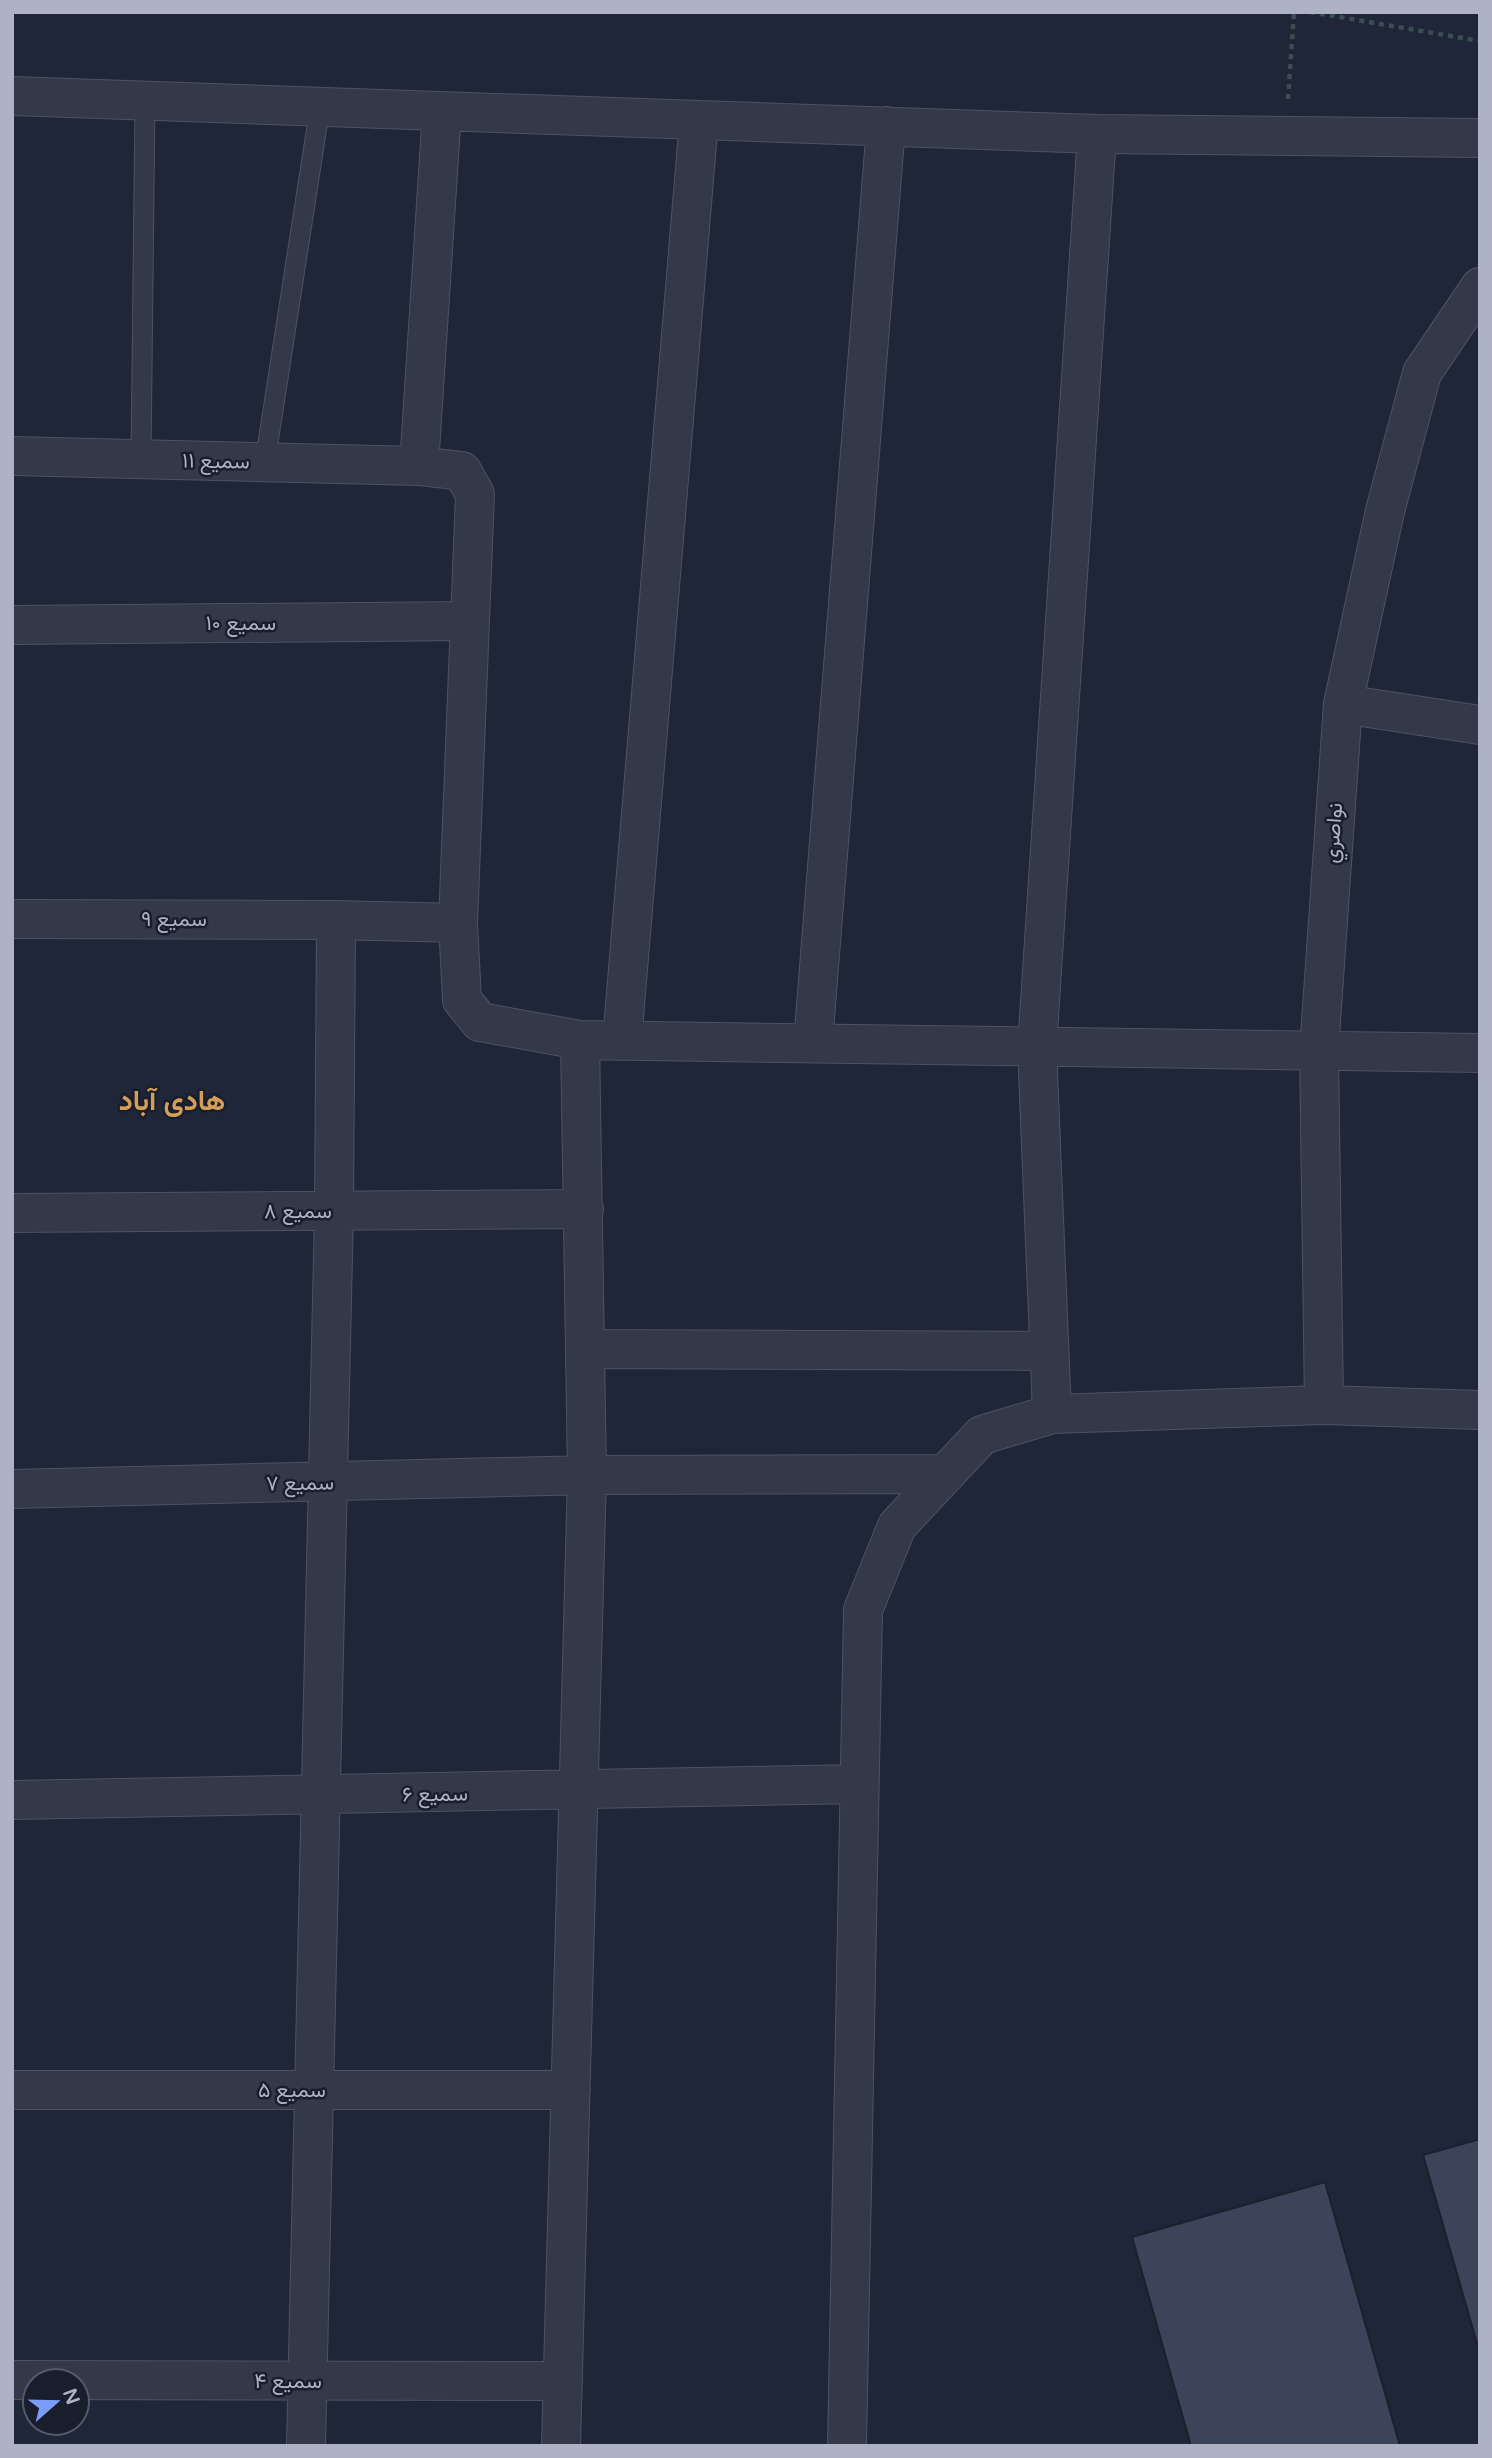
<svg xmlns="http://www.w3.org/2000/svg" width="1492" height="2458" font-family="'Varela Round',Vazirmatn,sans-serif">
<style>
.building{fill:#3b4458;stroke:#1a202e;stroke-width:2}
.lines{fill:none;stroke-linecap:round;stroke-linejoin:round}
.service-casing{stroke:#4d5363;stroke-width:21}
.minor-casing{stroke:#4d5363;stroke-width:40}
.path{stroke:#3c4e53;stroke-width:4.5;stroke-dasharray:5 5;stroke-linecap:butt}
.service{stroke:#333948;stroke-width:19}
.minor{stroke:#333948;stroke-width:38}
.labels{text-anchor:middle;stroke-width:5;stroke-linejoin:round;paint-order:stroke}
.street-label{font-size:21px;fill:#adb3c5;stroke:#181e2c}
.district-label{font-size:28px;font-weight:bold;fill:#d59e57;stroke:#181e2c}
</style>
<rect width="100%" height="100%" fill="#1f2637"/>
<!-- building -->
<path class="building" d="M1480,2139V2354L1423,2155Z
M1325,2182L1400,2446H1191L1132,2237Z"/>
<g class="lines">
<defs>
<path id="service" d="M141,459L145,101
M265,462L320,107"/>
<path id="minor" d="M12,96L1097,134L1480,138
M12,456L419,466L462,471L475,494L458,923L336,920L334,1211L306,2446
M419,466L442,111
M12,625L470,621
M1343,704L1480,725
M12,919L336,920
M458,923L462,1000L480,1022L580,1040
M622,1041L699,120
M813,1043L886,126
M12,1213L584,1209
M587,1349L1049,1351
M1324,1405L1319,1051L1343,704L1385,511L1422,373L1480,287
M1052,1414L1037,1047L1097,134
M12,1489L587,1475L946,1474
M12,1800L858,1784
M12,2090H571
M12,2380L563,2381
M561,2446L587,1475L580,1040L1480,1053
M847,2446L863,1610L897,1526L982,1435L1052,1414L1324,1405L1480,1410"/>
</defs>
<!-- service casing -->
<use href="#service" class="service-casing"/>
<!-- minor casing -->
<use href="#minor" class="minor-casing"/>
<!-- path -->
<path class="path" d="M1310,12L1480,41
M1288,99L1294,12"/>
<!-- service -->
<use href="#service" class="service"/>
<!-- minor -->
<use href="#minor" class="minor"/>
</g>
<g class="labels">
<!-- street labels -->
<g class="street-label">
<text transform="translate(216 461) rotate(1)" y="7">سمیع ۱۱</text>
<text x="241" y="630">سمیع ۱۰</text>
<text transform="translate(1333 833) rotate(-86)" y="7">نواصري</text>
<text x="174" y="926">سمیع ۹</text>
<text x="298" y="1218">سمیع ۸</text>
<text transform="translate(300 1483) rotate(-1)" y="7">سمیع ۷</text>
<text transform="translate(435 1794) rotate(-1)" y="7">سمیع ۶</text>
<text x="292" y="2097">سمیع ۵</text>
<text x="288" y="2388">سمیع ۴</text>
</g>
<!-- district labels -->
<g class="district-label">
<text x="172" y="1110">هادی آباد</text>
</g>
</g>
<!-- border -->
<rect width="1492" height="2458" fill="none" stroke="#adb3c5" stroke-width="28"/>
<!-- north arrow -->
<g transform="translate(56 2402) rotate(70)"><circle r="33" fill="#181e2c" stroke="#545a69" stroke-width="2"/>
<path d="M0-5L12 26L0 18L-12 26Z" fill="#7c9cfa"/>
<text y="-10" font-size="19" font-weight="bold" text-anchor="middle" fill="#adb3c5">N</text>
</g>
</svg>
